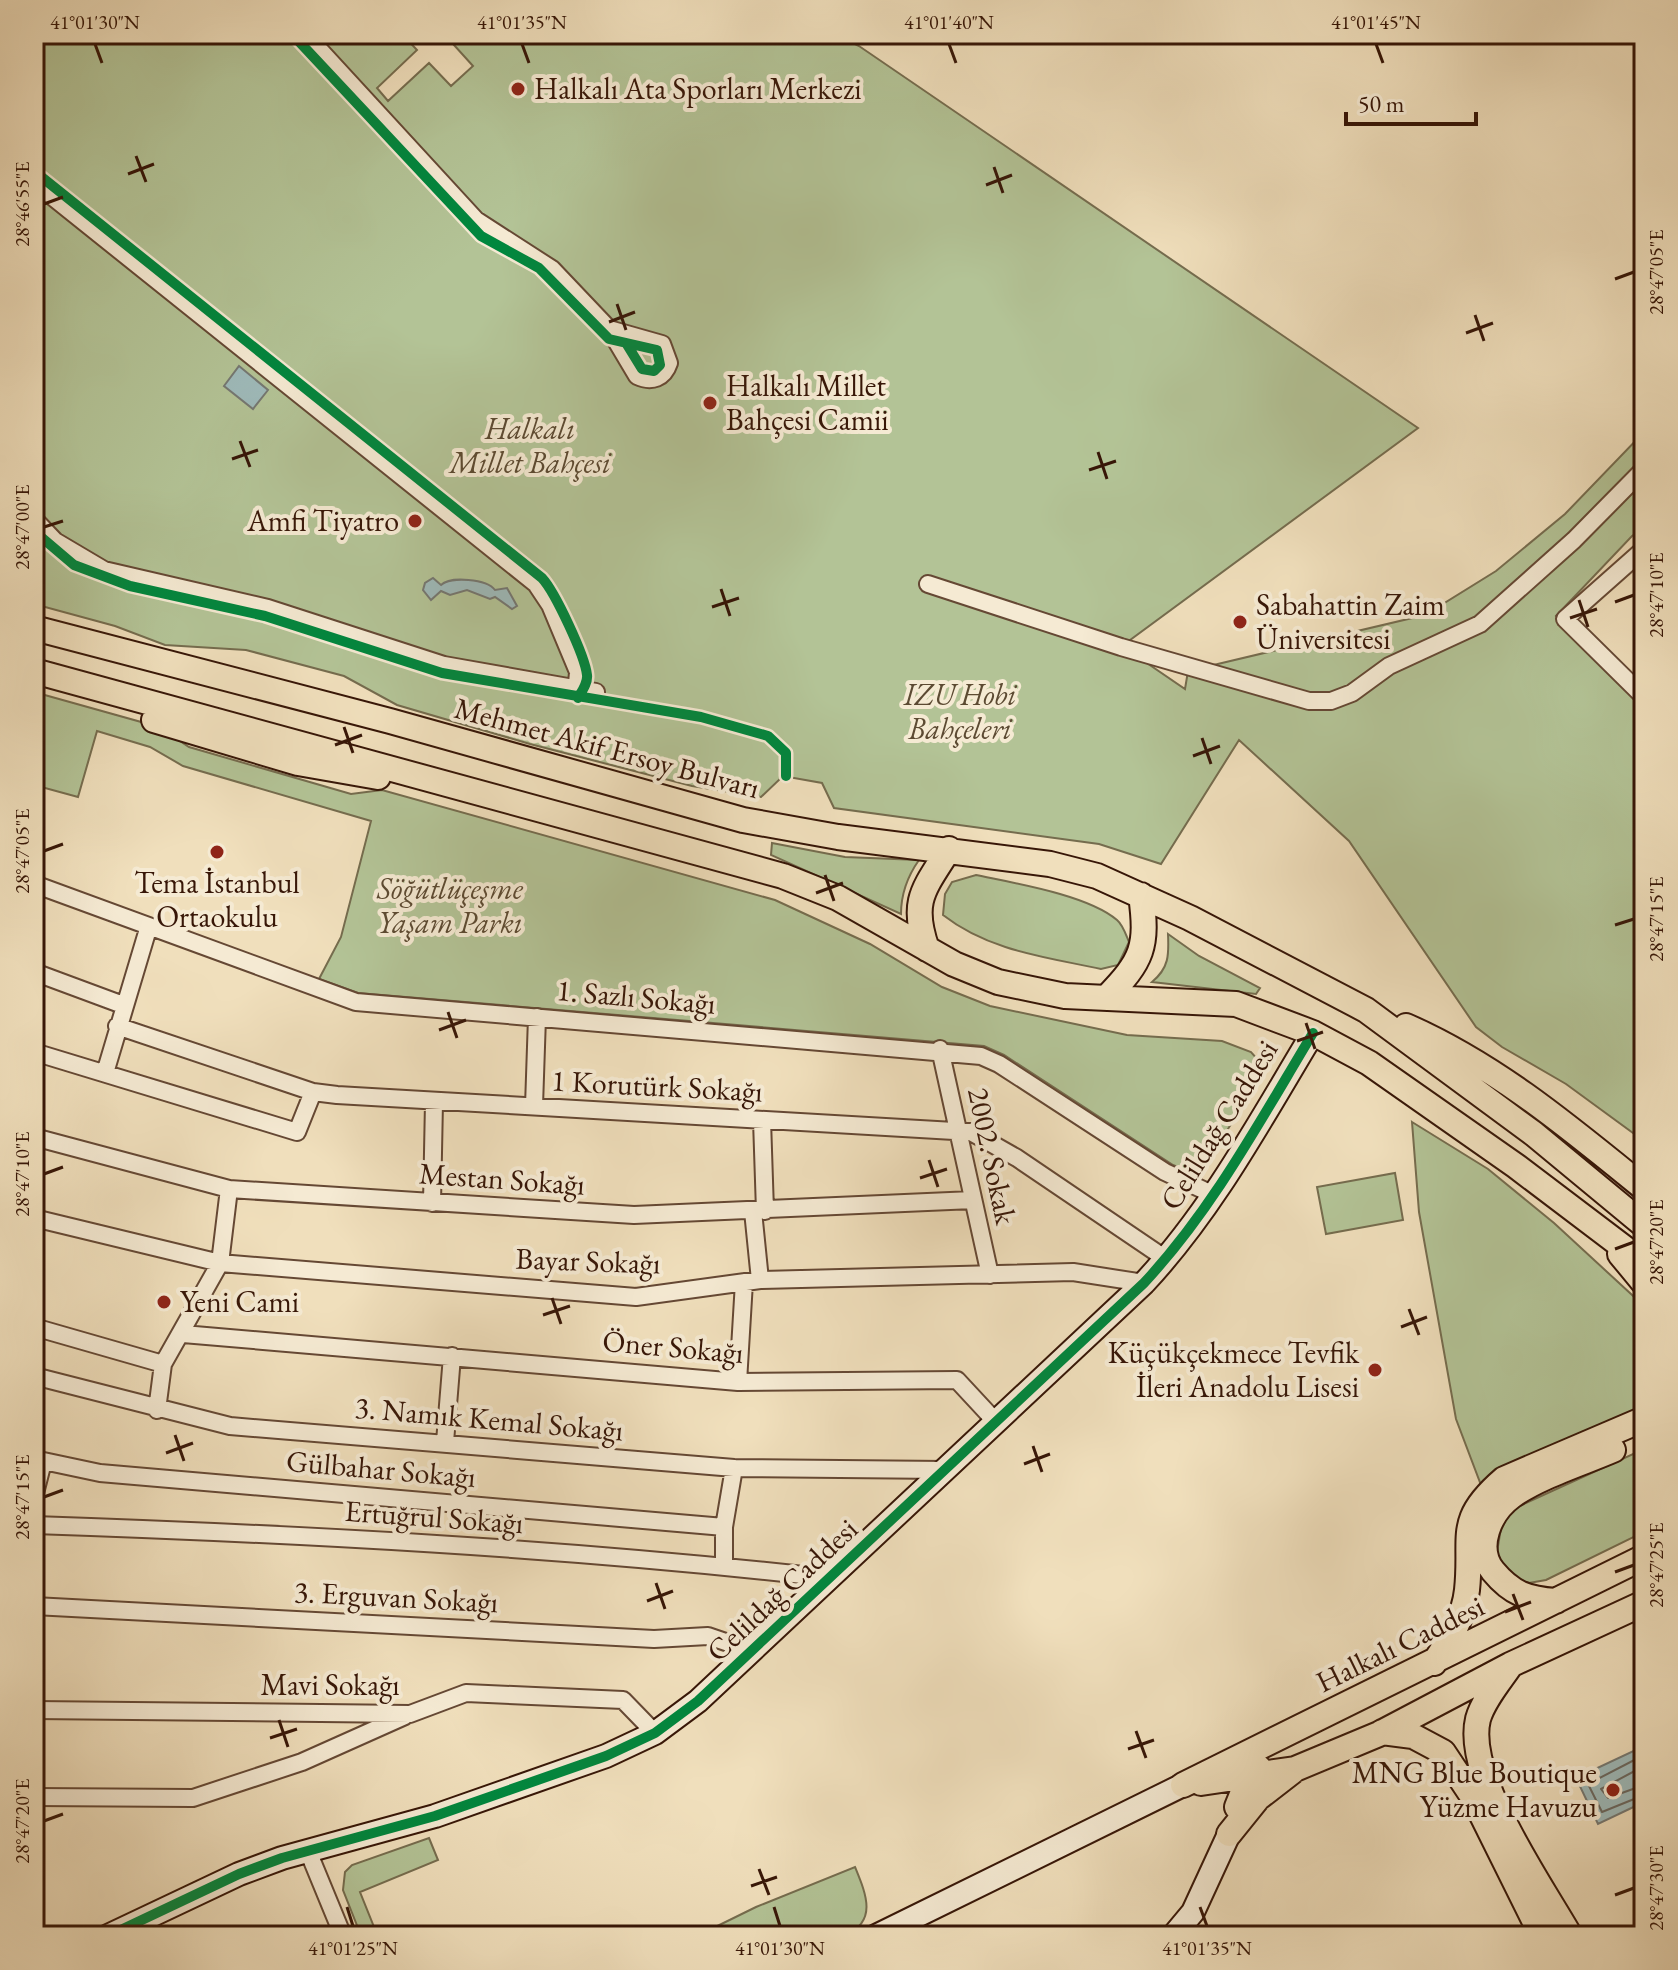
<svg xmlns="http://www.w3.org/2000/svg" width="1678" height="1970" font-family="'EB Garamond',serif">
<style>
.green{fill:#b3c396;stroke:#756c4e;stroke-width:2}
.water{fill:#9ebaba;stroke:#757872;stroke-width:2}
.lines{fill:none;stroke-linecap:round;stroke-linejoin:round}
.shore{stroke:#6a6860;stroke-width:2}
.street-casing{stroke:#654834;stroke-width:20}
.secondary-casing{stroke:#371607;stroke-width:26}
.primary-casing{stroke:#371607;stroke-width:28}
.street{stroke:#f5ead3;stroke-width:16}
.secondary{stroke:#f5ead3;stroke-width:22}
.primary{stroke:#f0dfbc;stroke-width:24}
.cycleway-casing{stroke:#f5ead3;stroke-width:15}
.cycleway{stroke:#00873e;stroke-width:10}
.ticks{fill:none;stroke:#371607;stroke-width:3}
.poi-dot{fill:#8f2418;stroke:#f5ead3;stroke-width:3}
.labels{text-anchor:middle;stroke-width:8;stroke-linejoin:round;paint-order:stroke}
.poi-label{font-size:30px;fill:#371607;stroke:#f5ead3;text-anchor:start}
.park-label{font-size:30px;font-style:italic;fill:#5c4a32;stroke:#f5ead3}
.street-label{font-size:30px;fill:#371607;stroke:#f5ead3}
.neatline{fill:none;stroke:#371607;stroke-width:3}
.ticks-label{font-size:20px;text-anchor:middle;fill:#371607}
</style>
<rect width="100%" height="100%" fill="#f0dfbc"/>
<filter id="stains"><feTurbulence type="fractalNoise" baseFrequency=".0025" numOctaves="4"/><feColorMatrix values="0 0 0 0 .2 0 0 0 0 .09 0 0 0 0 .02 0 0 0 .5 -.17"/></filter>
<radialGradient id="worn" r=".72"><stop offset=".6" stop-color="#630" stop-opacity="0"/><stop offset="1" stop-color="#630" stop-opacity=".3"/></radialGradient>
<!-- green -->
<path class="green" d="M34,34H365L368,37L372,34H402L417,50L377,88L388,101L429,63L451,86L473,66L444,34H835L859,46L1418,428L1122,646L1185,689L1188,671L1425,615L1496,571L1565,514L1644,432V528L1632,536L1556,616L1644,703V1141L1566,1084L1502,1047L1476,1027L1349,841L1239,740L1161,864L1099,844L834,808L822,783L783,776L761,797L692,786L530,744L397,705L344,676L246,650L165,645L115,626L34,604Z
M34,692L159,727L189,747L351,794L382,790L775,900L870,944L942,987L990,1006L1127,1035L1222,1041L1251,1052L1259,1061L1257,1083L1204,1167L1189,1172L1173,1165L1004,1055L984,1046L358,993L319,979L341,937L371,821L183,766L150,747L97,731L78,797L34,785L37,715L34,713Z
M772,843L845,857L919,860C907,877 901,893 901,914L771,855Z
M976,875C1014,883 1088,895 1117,920C1123,925 1126,935 1129,942L1118,965L1101,969C1046,957 989,951 943,915L945,894L952,882Z
M1168,934L1199,956L1260,988L1256,994L1152,982C1169,968 1169,955 1168,934Z
M1412,1122L1488,1169L1554,1223L1644,1306V1407L1499,1469L1481,1485L1456,1419L1419,1212Z
M1395,1173L1403,1220L1326,1234L1317,1187Z
M1644,1449V1532L1546,1580L1529,1583L1515,1578L1503,1567L1497,1552L1502,1522L1513,1509Z
M429,1838L438,1860L360,1892L374,1927L360,1933L343,1890L345,1872L352,1865Z
M855,1867C866,1894 878,1921 845,1936H697L756,1907Z"/>
<!-- water -->
<path class="water" d="M239,366L268,390L253,409L224,386Z
M433,578L441,585C450,576 487,579 495,590L507,588L517,606L512,609L495,597L490,599L467,590L450,595L441,591L431,600L423,590L425,583Z
M1644,1746V1802L1598,1824L1576,1778Z"/>
<g class="lines">
<!-- shore -->
<path class="shore" d="M1644,1755L1588,1784L1602,1812L1644,1795
M1644,1766L1601,1789L1608,1798L1644,1785"/>
<defs>
<path id="street" d="M305,34L476,220L552,269L609,329L637,376C652,383 664,378 669,363L662,344L609,329
M34,182L536,584L550,605L578,672L577,684L566,688
M34,519L55,541L104,570L268,608L444,665L596,692
M1644,549L1565,619L1644,697
M928,584L1121,647L1309,701H1331L1352,693L1389,666L1480,624L1574,540L1644,469
M34,884L356,1002L981,1056L999,1064L1165,1172L1214,1195
M34,972L123,1005
M117,1026L313,1092L337,1095L971,1132L1017,1158L1166,1259
M940,1049L990,1275
M34,1052L297,1132L313,1092
M105,1073L148,929
M534,1106L537,1017
M762,1120L765,1211
M34,1137L229,1189L634,1215L973,1200
M432,1203L434,1102
M753,1211L760,1280
M34,1218L220,1263L636,1297L760,1280L1073,1272L1144,1283
M34,1327L163,1364
M183,1334L738,1382L957,1380L996,1422
M34,1376L230,1426L734,1468L945,1470
M738,1382L744,1282
M157,1410L163,1364L220,1263L229,1189
M445,1442L452,1356
M34,1459L100,1473L724,1527
M34,1497L43,1462
M34,1525C299,1534 566,1548 830,1578
M724,1566V1527L734,1468
M34,1606L654,1639L708,1636L752,1651
M34,1710L410,1714L466,1693L623,1700L655,1733
M34,1797L193,1798L302,1762L405,1716
M308,1851L343,1936"/>
<path id="secondary" d="M108,1936L239,1874L282,1858L435,1816L606,1756L655,1733L698,1701L1144,1283C1213,1209 1261,1119 1313,1033
M876,1936L1183,1785
M1173,1936L1193,1912L1229,1834"/>
<path id="primary" d="M34,628L390,721L743,820L838,837L1050,864L1097,876L1190,918L1366,1010L1534,1134L1644,1225
M34,671L783,876L838,898L954,964L998,982L1065,996L1236,1004L1313,1033L1369,1063L1516,1166L1644,1263
M154,720L298,763L378,777
M927,949C910,901 924,889 949,849
M1106,998C1143,960 1148,947 1141,895
M1406,1026C1495,1065 1569,1127 1644,1188
M1620,1254L1644,1283
M1556,1601C1528,1599 1512,1594 1493,1571C1474,1547 1490,1512 1512,1496C1538,1477 1583,1463 1613,1450
M1434,1663C1449,1640 1464,1618 1467,1590C1473,1535 1455,1521 1504,1479L1644,1419
M1510,1666C1499,1682 1483,1701 1478,1719C1464,1776 1541,1885 1570,1936
M1382,1732L1413,1736L1443,1752L1473,1797L1542,1936
M1201,1783L1295,1769L1379,1734L1510,1665L1644,1603
M1183,1785L1644,1557
M1237,1807L1249,1777L1259,1768
M1229,1834L1258,1798L1293,1771"/>
</defs>
<!-- street casing -->
<use href="#street" class="street-casing"/>
<!-- secondary casing -->
<use href="#secondary" class="secondary-casing"/>
<!-- primary casing -->
<use href="#primary" class="primary-casing"/>
<!-- street -->
<use href="#street" class="street"/>
<!-- secondary -->
<use href="#secondary" class="secondary"/>
<!-- primary -->
<use href="#primary" class="primary"/>
<defs>
<path id="cycleway" d="M292,34L481,236L539,268L609,339L657,350L660,365L654,371L642,369L626,343
M34,171L542,578C555,592 585,656 587,675C588,683 582,691 578,698
M34,531L74,565L130,586L265,616L442,673L701,717L768,736L786,753V776
M108,1936L239,1874L282,1858L435,1816L606,1756L655,1733L698,1701L1144,1283C1213,1209 1261,1119 1313,1033"/>
</defs>
<!-- cycleway casing -->
<use href="#cycleway" class="cycleway-casing"/>
<!-- cycleway -->
<use href="#cycleway" class="cycleway"/>
</g>
<!-- ticks -->
<path class="ticks" d="M95,44L102,63M522,44L529,63M949,44L956,63M1376,44L1383,63M136,156L146,182M994,167L1003,193M128,174L154,164M986,185L1012,175M44,204L63,197M1615,279L1634,272M617,304L626,330M1475,315L1484,341M609,322L635,312M1466,333L1493,323M240,441L250,467M1098,452L1107,479M232,459L258,450M1089,470L1116,461M44,527L63,521M721,589L730,616M1579,600L1588,627M1615,602L1634,595M712,607L739,598M1570,618L1597,609M344,727L353,753M1202,738L1211,764M335,745L362,735M1193,756L1220,746M44,851L63,844M825,875L834,901M816,893L843,883M1615,925L1634,919M448,1012L457,1038M1306,1023L1315,1049M439,1030L466,1020M1297,1041L1323,1032M929,1160L938,1187M44,1174L63,1167M920,1178L947,1169M1615,1249L1634,1242M552,1298L561,1324M1409,1309L1419,1335M543,1315L570,1306M1401,1327L1427,1317M175,1435L184,1461M1033,1446L1042,1472M166,1453L193,1443M1024,1464L1050,1454M44,1497L63,1490M1615,1572L1634,1565M656,1583L665,1609M1513,1594L1523,1620M647,1601L673,1591M1505,1612L1531,1602M279,1720L288,1747M1136,1731L1146,1758M270,1738L297,1729M1128,1749L1154,1740M44,1821L63,1814M759,1869L769,1895M751,1886L777,1877M1615,1895L1634,1888M347,1907L353,1926M774,1907L780,1926M1200,1907L1207,1926"/>
<!-- markers -->
<g class="poi-dot">
<circle cx="518" cy="89" r="8"/>
<circle cx="710" cy="403" r="8"/>
<circle cx="415" cy="521" r="8"/>
<circle cx="1240" cy="622" r="8"/>
<circle cx="217" cy="852" r="8"/>
<circle cx="164" cy="1302" r="8"/>
<circle cx="1375" cy="1370" r="8"/>
<circle cx="1613" cy="1790" r="8"/>
</g>
<g class="labels">
<!-- poi labels -->
<g class="poi-label">
<text x="534" y="99">Halkalı Ata Sporları Merkezi</text>
<text x="726" y="396">Halkalı Millet<tspan x="726" dy="34">Bahçesi Camii</tspan></text>
<text x="399" y="531" text-anchor="end">Amfi Tiyatro</text>
<text x="1256" y="615">Sabahattin Zaim<tspan x="1256" dy="34">Üniversitesi</tspan></text>
<text x="217" y="893" text-anchor="middle">Tema İstanbul<tspan x="217" dy="34">Ortaokulu</tspan></text>
<text x="180" y="1312">Yeni Cami</text>
<text x="1359" y="1363" text-anchor="end">Küçükçekmece Tevfik<tspan x="1359" dy="34">İleri Anadolu Lisesi</tspan></text>
<text x="1597" y="1783" text-anchor="end">MNG Blue Boutique<tspan x="1597" dy="34">Yüzme Havuzu</tspan></text>
</g>
<!-- park labels -->
<g class="park-label">
<text x="530" y="439">Halkalı<tspan x="530" dy="34">Millet Bahçesi</tspan></text>
<text x="960" y="705">IZU Hobi<tspan x="960" dy="34">Bahçeleri</tspan></text>
<text x="450" y="899">Söğütlüçeşme<tspan x="450" dy="34">Yaşam Parkı</tspan></text>
</g>
<!-- street labels -->
<g class="street-label">
<text transform="translate(607 748) rotate(15)" y="10">Mehmet Akif Ersoy Bulvarı</text>
<text transform="translate(636 997) rotate(5)" y="10">1. Sazlı Sokağı</text>
<text transform="translate(657 1086) rotate(3)" y="10">1 Korutürk Sokağı</text>
<text transform="translate(1219 1125) rotate(-58)" y="10">Celildağ Caddesi</text>
<text transform="translate(992 1156) rotate(78)" y="10">2002. Sokak</text>
<text transform="translate(502 1179) rotate(4)" y="10">Mestan Sokağı</text>
<text transform="translate(588 1261) rotate(2)" y="10">Bayar Sokağı</text>
<text transform="translate(673 1347) rotate(5)" y="10">Öner Sokağı</text>
<text transform="translate(489 1419) rotate(5)" y="10">3. Namık Kemal Sokağı</text>
<text transform="translate(381 1469) rotate(5)" y="10">Gülbahar Sokağı</text>
<text transform="translate(434 1517) rotate(4)" y="10">Ertuğrul Sokağı</text>
<text transform="translate(782 1590) rotate(-43)" y="10">Celildağ Caddesi</text>
<text transform="translate(396 1597) rotate(3)" y="10">3. Erguvan Sokağı</text>
<text transform="translate(1400 1644) rotate(-26)" y="10">Halkalı Caddesi</text>
<text x="330" y="1695">Mavi Sokağı</text>
</g>
</g>
<!-- margin -->
<rect width="1678" height="1970" fill="none" stroke="#f0dfbc" stroke-width="88"/>
<!-- scale -->
<path d="M1346 112v12h130v-12" fill="none" stroke="#371607" stroke-width="4"/>
<text x="1358" y="112" font-size="24" fill="#371607" stroke="#f5ead3" stroke-width="6" paint-order="stroke">50 m</text>
<rect x="44" y="44" width="1590" height="1882" class="neatline"/>
<g class="ticks-label">
<text x="95" y="29">41°01'30"N</text>
<text x="522" y="29">41°01'35"N</text>
<text x="949" y="29">41°01'40"N</text>
<text x="1376" y="29">41°01'45"N</text>
<text transform="translate(22 204) rotate(-90)" y="7">28°46'55"E</text>
<text transform="translate(1656 272) rotate(-90)" y="7">28°47'05"E</text>
<text transform="translate(22 527) rotate(-90)" y="7">28°47'00"E</text>
<text transform="translate(1656 595) rotate(-90)" y="7">28°47'10"E</text>
<text transform="translate(22 851) rotate(-90)" y="7">28°47'05"E</text>
<text transform="translate(1656 919) rotate(-90)" y="7">28°47'15"E</text>
<text transform="translate(22 1174) rotate(-90)" y="7">28°47'10"E</text>
<text transform="translate(1656 1242) rotate(-90)" y="7">28°47'20"E</text>
<text transform="translate(22 1497) rotate(-90)" y="7">28°47'15"E</text>
<text transform="translate(1656 1565) rotate(-90)" y="7">28°47'25"E</text>
<text transform="translate(22 1821) rotate(-90)" y="7">28°47'20"E</text>
<text transform="translate(1656 1888) rotate(-90)" y="7">28°47'30"E</text>
<text x="353" y="1955">41°01'25"N</text>
<text x="780" y="1955">41°01'30"N</text>
<text x="1207" y="1955">41°01'35"N</text>
</g>
<rect width="100%" height="100%" filter="url(#stains)"/>
<rect width="100%" height="100%" fill="url(#worn)"/>
</svg>
